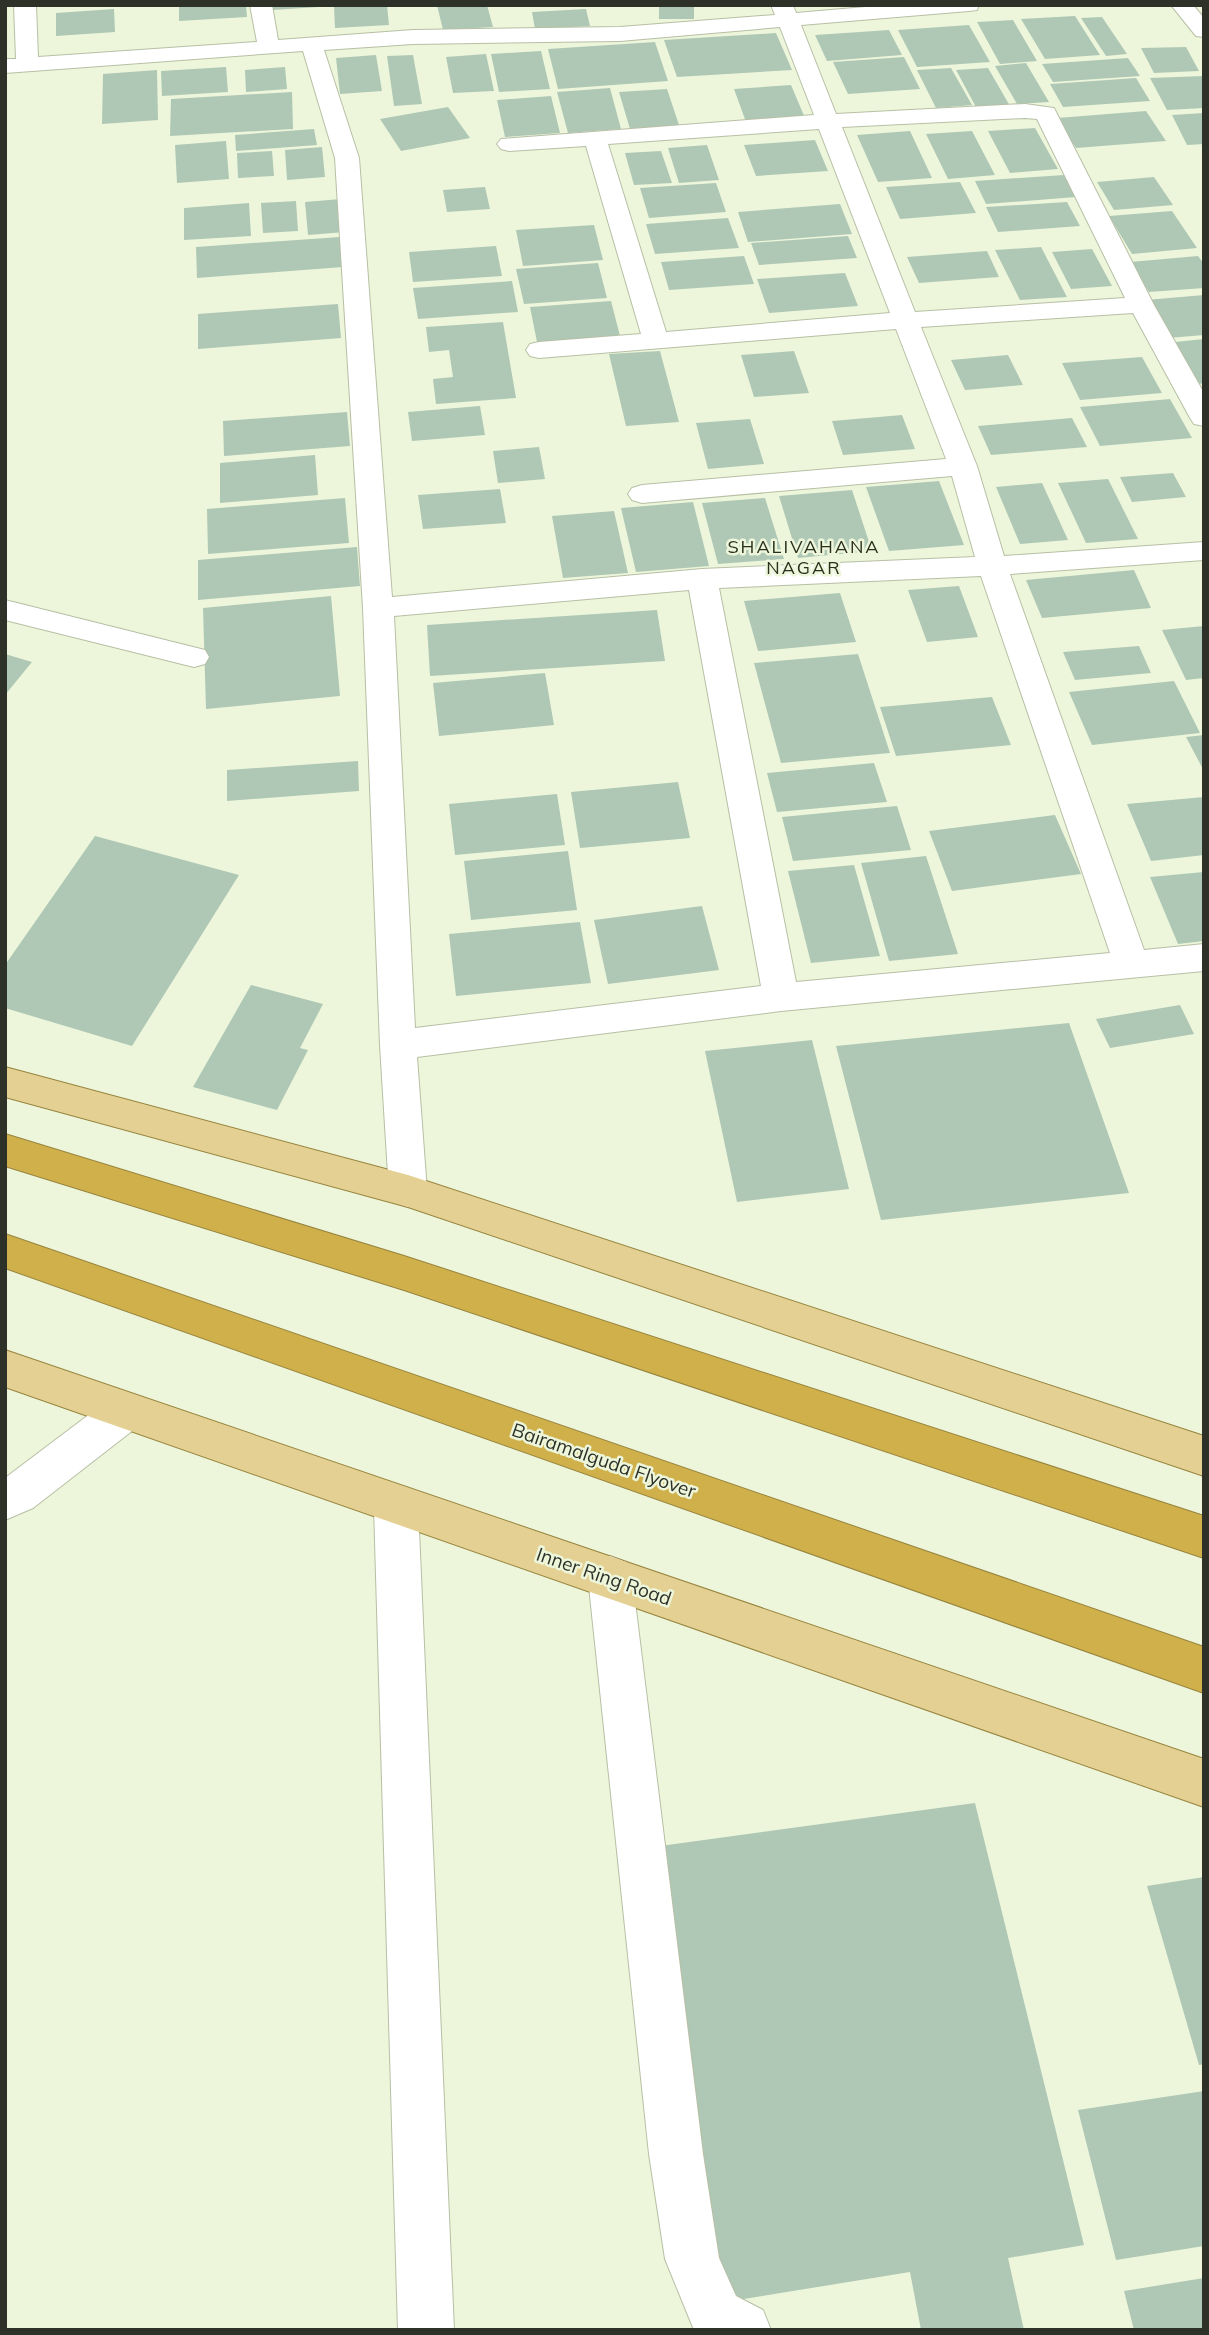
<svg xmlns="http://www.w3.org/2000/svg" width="1209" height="2335" font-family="Mulish,sans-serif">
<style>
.building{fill:#afc8b5}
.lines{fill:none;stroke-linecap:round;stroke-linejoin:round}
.minor-casing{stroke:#b7bfa5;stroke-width:2}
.major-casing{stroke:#97843e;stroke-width:2}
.highway-casing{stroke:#97843e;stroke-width:2}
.minor{fill:#fff;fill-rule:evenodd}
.major{fill:#e3d092;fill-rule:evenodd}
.highway{fill:#d0b04a;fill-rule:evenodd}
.labels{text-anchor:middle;stroke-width:5;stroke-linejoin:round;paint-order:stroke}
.far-neighbourhood-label{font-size:18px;letter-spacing:2px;fill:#2a301b;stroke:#edf6db}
.street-label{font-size:19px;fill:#2e3127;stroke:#edf6db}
</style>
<rect width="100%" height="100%" fill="#edf6db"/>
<!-- building -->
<path class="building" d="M246,5L247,17L179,21V6Z
M272,5H319V7L272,10Z
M334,5H387L389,25L335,28Z
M437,5H487L493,27L443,30Z
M659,5H694V19H659Z
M114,9L115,32L56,36V13Z
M586,9L590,26L535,29L532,12Z
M1075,16L1100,55L1045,59L1021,19Z
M1102,17L1127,54L1106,56L1081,18Z
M1013,20L1037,61L1000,64L977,22Z
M969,25L990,62L917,67L898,30Z
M889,30L902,55L827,61L815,35Z
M776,33L792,70L677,77L664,40Z
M655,42L668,81L558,89L548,49Z
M1186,47L1199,71L1154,73L1141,48Z
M541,51L550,89L499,92L491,54Z
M486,54L494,91L453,93L446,57Z
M376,55L382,91L340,94L336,58Z
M413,55L422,104L394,106L387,56Z
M904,57L920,89L848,94L833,62Z
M1128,58L1140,76L1053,82L1042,64Z
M1026,63L1049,102L1017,104L995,66Z
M226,67L228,92L162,96L161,71Z
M285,67L287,89L246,92L245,70Z
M951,68L972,105L936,108L917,70Z
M988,68L1010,106L977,109L956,70Z
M157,70L158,120L102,124L103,74Z
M1204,76V108L1167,110L1150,78Z
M1136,78L1150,101L1063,107L1050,84Z
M791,85L805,118L746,122L734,89Z
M610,88L621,129L568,133L557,92Z
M667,89L679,125L630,129L619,92Z
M292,92L293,129L170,136L171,99Z
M551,96L560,133L505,137L497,100Z
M448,107L470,138L401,151L380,119Z
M1146,111L1166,141L1076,148L1057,118Z
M1204,113V144L1187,145L1172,115Z
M1035,128L1058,169L1010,173L988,131Z
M314,129L317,145L236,151L235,135Z
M910,131L932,178L878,182L857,135Z
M972,131L995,175L948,179L926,134Z
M815,140L828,171L756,176L744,145Z
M226,141L229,179L177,183L175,145Z
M707,145L719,180L679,183L668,148Z
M322,147L325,177L287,180L285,150Z
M272,151L274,176L238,178L237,153Z
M661,151L672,183L634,185L625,153Z
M1064,175L1076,197L986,204L975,181Z
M1154,177L1173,205L1114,210L1097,182Z
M960,182L976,213L900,219L886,187Z
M716,183L726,212L649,218L640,188Z
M485,187L490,209L447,212L443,190Z
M341,199L345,232L308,235L305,202Z
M296,201L298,231L263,233L261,203Z
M1067,202L1080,226L998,232L986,207Z
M249,203L251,236L184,240V208Z
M840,204L852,234L748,242L738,212Z
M1172,211L1197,248L1132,254L1109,216Z
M728,218L739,248L655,254L646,224Z
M594,225L603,260L523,266L516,230Z
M848,236L857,258L759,265L751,243Z
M340,237L343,267L197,278L196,247Z
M496,246L502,276L413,282L409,252Z
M1041,247L1067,297L1020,300L995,250Z
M1092,249L1112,286L1071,289L1052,252Z
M987,251L999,277L919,283L907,257Z
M744,256L754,284L669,290L661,262Z
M1198,256L1204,264V288L1149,292L1130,262Z
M598,263L607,298L524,304L516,269Z
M845,273L858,306L769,313L757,279Z
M512,281L518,312L418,319L413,288Z
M1204,295V335L1168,338L1146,300Z
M611,301L620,336L537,342L530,307Z
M338,304L341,338L198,349V314Z
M503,322L516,398L436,404L433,379L453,377L449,350L429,352L426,327Z
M1204,339V383L1199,384L1175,342Z
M660,351L679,422L626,426L609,354Z
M794,351L809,393L754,397L741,355Z
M1008,355L1023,385L965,390L951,360Z
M1142,357L1162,393L1080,400L1062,363Z
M1170,399L1192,438L1100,446L1080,407Z
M480,406L485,435L412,441L408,412Z
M347,412L350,446L224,456L223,421Z
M902,415L915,449L843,455L832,421Z
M1072,418L1087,447L991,455L978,426Z
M750,419L764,464L708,469L696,423Z
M539,447L545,479L498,483L493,451Z
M315,455L318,495L220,503V463Z
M1173,473L1186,497L1132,502L1120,477Z
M1108,479L1138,539L1086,543L1058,483Z
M939,481L964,545L889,551L866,487Z
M1042,483L1068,540L1020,544L996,487Z
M500,489L506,523L423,529L418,495Z
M852,490L872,551L798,558L779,496Z
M345,498L349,543L208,554L207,509Z
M765,498L784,559L718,564L702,503Z
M693,502L709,566L636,572L621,508Z
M614,511L628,573L563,578L552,516Z
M357,547L360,586L198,600V560Z
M1134,570L1151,608L1042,618L1026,580Z
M959,586L978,637L927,642L908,590Z
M840,593L856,642L758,651L744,601Z
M331,596L340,696L206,709L203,608Z
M657,610L665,661L430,676L427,625Z
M1204,626V678L1186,680L1162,630Z
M1139,646L1151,673L1075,680L1063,652Z
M5,654L32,662L5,695Z
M858,654L890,753L781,763L754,663Z
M545,673L554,725L439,736L433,683Z
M1174,681L1200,733L1092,745L1069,692Z
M992,697L1011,745L896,756L880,707Z
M1204,735V771L1186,737Z
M358,761L359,791L227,801V770Z
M874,763L887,802L777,812L767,773Z
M678,782L690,838L580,848L571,792Z
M557,794L565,845L455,855L449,804Z
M1204,797V855L1151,861L1127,804Z
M897,806L911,850L793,861L782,817Z
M1055,815L1081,874L952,891L929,831Z
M95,836L239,875L132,1046L5,1008V965Z
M568,851L577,910L471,920L464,861Z
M926,856L958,954L889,961L861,863Z
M854,865L880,956L811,963L788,871Z
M1204,872V941L1178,944L1150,877Z
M702,906L719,970L608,984L594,920Z
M580,922L591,983L456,996L449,934Z
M251,985L323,1004L300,1048L308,1050L277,1110L193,1087Z
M1180,1005L1194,1034L1110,1048L1096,1019Z
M1069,1023L1129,1193L881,1220L836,1046Z
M812,1040L849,1189L737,1202L705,1051Z
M975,1803L1084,2245L1008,2258L1024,2330H921L910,2272L719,2303L653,1847Z
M1204,1877V2064L1199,2065L1147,1886Z
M1204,2091V2246L1116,2260L1078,2110Z
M1204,2278V2330H1134L1124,2291Z"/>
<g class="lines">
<defs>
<path id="minor" d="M14,5H36L38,57L257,42L250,5H272L278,40L413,30L620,27L775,15L771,5H793L796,13L889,5H979L977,10L969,11L801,25L836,114L1025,104L1054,108L1154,305L1204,393V426L1194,424L1190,418L1133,313L921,327L977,466L1004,556L1204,542V560L1010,574L1144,950L1204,944V971L781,1011L417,1057L427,1191L422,1202L408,1207L394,1202L389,1191L380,1045L363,608L335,158L303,51L5,73V59H16ZM780,27L814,115L501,139L497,144L501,149L509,151L586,146L641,334L539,342L530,344L526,350L530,356L539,358L896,329L946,459L642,485L632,488L628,494L632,500L642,503L952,476L975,557L702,569L392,597L359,158L324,50L413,44L620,41ZM1025,118L1037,119L1125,298L915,312L842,127ZM819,129L890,313L666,332L608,144ZM981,576L1110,953L796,982L719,588ZM689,590L761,986L415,1028L394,616Z
M1171,5H1193L1204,18V37L1196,36Z
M5,600L205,650L209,657L205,664L194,667L5,620Z
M126,1392L141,1398L147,1411L141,1424L33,1508L5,1520V1478L111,1398Z
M396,1487L411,1493L418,1507L454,2330H398L374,1507L381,1493Z
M610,1556L626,1562L632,1577L703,2154L719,2258L736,2296L763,2310L771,2330H694L665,2259L649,2154L588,1577L594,1562Z"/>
<path id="major" d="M5,1067L408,1175L1204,1436V1476L408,1207L5,1097Z
M5,1350L1204,1759V1807L5,1387Z"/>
<path id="highway" d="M5,1134L404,1256L1204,1516V1558L404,1290L5,1166Z
M5,1234L1204,1647V1693L5,1268Z"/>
</defs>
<!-- minor casing -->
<use href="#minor" class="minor-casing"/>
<!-- major casing -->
<use href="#major" class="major-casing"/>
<!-- highway casing -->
<use href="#highway" class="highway-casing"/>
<!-- minor -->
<use href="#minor" class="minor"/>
<!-- major -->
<use href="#major" class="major"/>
<!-- highway -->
<use href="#highway" class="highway"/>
</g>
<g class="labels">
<!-- far-neighbourhood labels -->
<g class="far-neighbourhood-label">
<text x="804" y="553">SHALIVAHANA<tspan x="804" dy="21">NAGAR</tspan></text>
</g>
<!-- street labels -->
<g class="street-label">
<text transform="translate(604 1460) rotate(19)" y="7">Bairamalguda Flyover</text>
<text transform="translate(604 1576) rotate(19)" y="7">Inner Ring Road</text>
</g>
</g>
<!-- border -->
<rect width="1209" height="2335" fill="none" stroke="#2e3127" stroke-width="14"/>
</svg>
